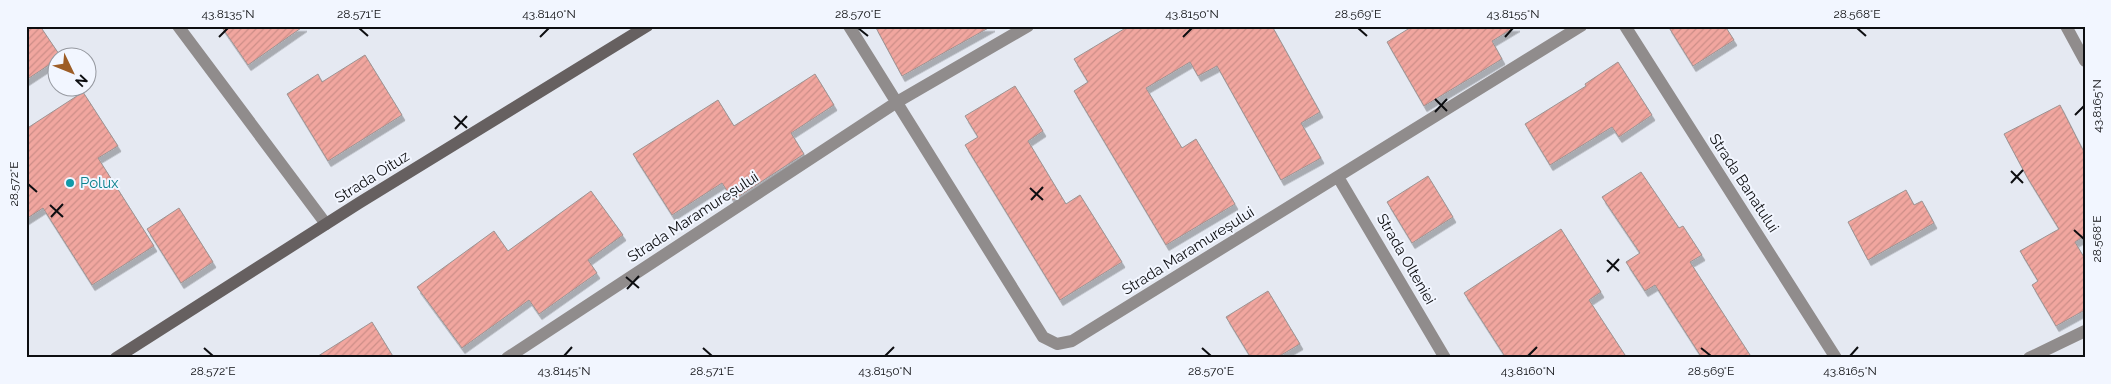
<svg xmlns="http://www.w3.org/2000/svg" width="2111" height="384" font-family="Raleway,sans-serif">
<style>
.building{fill:url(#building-hatch);stroke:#9d9392;filter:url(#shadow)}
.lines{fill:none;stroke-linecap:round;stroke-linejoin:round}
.street{stroke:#908c8c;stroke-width:12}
.secondary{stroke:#666060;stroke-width:12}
.ticks{fill:none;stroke:#0d0e11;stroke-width:2}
.culture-dot{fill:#0f9aa8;stroke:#f2f6ff;stroke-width:2}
.labels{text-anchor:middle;stroke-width:4;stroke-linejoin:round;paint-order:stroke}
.street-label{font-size:15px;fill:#0d0e11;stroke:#f2f6ff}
.culture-label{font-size:15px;fill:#0d838f;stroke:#f2f6ff;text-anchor:start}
.neatline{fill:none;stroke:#0d0e11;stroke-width:2}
.ticks-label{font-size:12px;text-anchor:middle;fill:#0d0e11}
</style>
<defs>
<pattern id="building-hatch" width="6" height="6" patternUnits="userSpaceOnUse" patternTransform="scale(1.25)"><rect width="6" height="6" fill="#f1a69f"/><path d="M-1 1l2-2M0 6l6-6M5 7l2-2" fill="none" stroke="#cd8e88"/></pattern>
<filter id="shadow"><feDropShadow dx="3" dy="5.5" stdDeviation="0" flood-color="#0004"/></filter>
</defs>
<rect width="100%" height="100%" fill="#e5e9f2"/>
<!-- building -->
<path class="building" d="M26,26H40L61,57L26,80Z
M221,26H304L248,65Z
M875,26H992L902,76Z
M1129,26H1272L1320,112L1301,123L1321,158L1281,180L1217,66L1198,76L1190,62L1146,88L1182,148L1196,139L1235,204L1166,245L1074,91L1088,82L1074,59Z
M1413,26H1517L1492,41L1502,59L1424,106L1387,42Z
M1668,26H1725L1734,40L1693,66Z
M365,55L402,115L328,161L287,94L318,74L322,82Z
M1618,62L1652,115L1619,137L1612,127L1550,165L1525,124L1586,86L1585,84Z
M815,74L834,105L791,133L804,154L733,200L722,183L672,215L633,154L718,100L734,126Z
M1015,86L1043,131L1028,141L1066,204L1080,195L1122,262L1060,300L965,145L978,137L965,116Z
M83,92L118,146L98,158L154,246L92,285L43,208L26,219V129Z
M2060,105L2085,154V236L2075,242L2085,259V310L2056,326L2032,285L2038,281L2020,251L2059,229L2027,177L2004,134Z
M1641,172L1679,228L1683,226L1702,255L1690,262L1752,358H1702L1655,285L1645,291L1626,262L1640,253L1602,197Z
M1428,176L1453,217L1412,243L1387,202Z
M1906,190L1914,205L1922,201L1934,223L1868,260L1848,222Z
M591,191L623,235L588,260L597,273L539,314L529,300L462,348L417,287L494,231L508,251Z
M179,208L213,262L181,283L147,229Z
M1561,229L1601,292L1589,300L1627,358H1506L1464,293Z
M1268,291L1300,344L1276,358H1251L1226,317Z
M372,322L394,358H315Z"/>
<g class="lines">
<!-- street -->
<path class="street" d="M178,26L326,224
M849,26L1043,337L1057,344L1072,341L1581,26
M1625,26L1836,358
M2066,26L2085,61
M1338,177L1445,358
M507,358L897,102L1028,26
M2029,358L2085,331"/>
<!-- secondary -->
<path class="secondary" d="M116,358L359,203L647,26"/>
</g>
<!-- ticks -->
<path class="ticks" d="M359,28L368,36M858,28L868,36M1358,28L1367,36M1857,28L1866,36M219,37L228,28M540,37L549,28M1183,37L1192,28M1505,37L1513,28M1435,99L1447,111M1435,112L1447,99M2075,115L2084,106M454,116L467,128M455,129L467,116M2011,171L2023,183M2011,183L2023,170M28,184L37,192M1030,188L1043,200M1031,200L1043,187M50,205L63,217M51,217L63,204M2074,230L2084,239M1607,260L1619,271M1607,272L1619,259M626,277L639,288M627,289L639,276M204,348L213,356M703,348L712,356M1202,348L1211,356M1701,348L1711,356M564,356L572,347M885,356L894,347M1528,356L1537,347M1850,356L1858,347"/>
<!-- markers -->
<circle class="culture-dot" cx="70" cy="183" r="5"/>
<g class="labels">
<!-- street labels -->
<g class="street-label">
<text transform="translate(372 177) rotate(-32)" y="5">Strada Oituz</text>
<text transform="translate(1744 183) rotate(57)" y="5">Strada Banatului</text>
<text transform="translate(693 217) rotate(-33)" y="5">Strada Maramureșului</text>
<text transform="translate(1188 251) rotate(-32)" y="5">Strada Maramureșului</text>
<text transform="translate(1406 259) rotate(60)" y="5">Strada Olteniei</text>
</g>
<!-- culture labels -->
<g class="culture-label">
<text x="80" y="188">Polux</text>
</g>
</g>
<!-- border -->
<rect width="2111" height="384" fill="none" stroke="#f2f6ff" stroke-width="55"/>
<!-- north arrow -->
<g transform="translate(72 72) rotate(133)"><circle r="24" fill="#f2f6ff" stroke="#9699a0"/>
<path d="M0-4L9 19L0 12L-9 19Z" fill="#9d5d26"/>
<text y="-8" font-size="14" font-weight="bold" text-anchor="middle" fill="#0d0e11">N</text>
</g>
<rect x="28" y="28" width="2056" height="328" class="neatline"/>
<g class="ticks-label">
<text x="228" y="18">43.8135°N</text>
<text x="359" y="18">28.571°E</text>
<text x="549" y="18">43.8140°N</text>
<text x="858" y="18">28.570°E</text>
<text x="1192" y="18">43.8150°N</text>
<text x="1358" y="18">28.569°E</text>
<text x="1513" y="18">43.8155°N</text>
<text x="1857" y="18">28.568°E</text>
<text transform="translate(2097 106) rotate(-90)" y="4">43.8165°N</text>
<text transform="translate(14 184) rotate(-90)" y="4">28.572°E</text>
<text transform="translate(2097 239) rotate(-90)" y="4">28.568°E</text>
<text x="213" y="375">28.572°E</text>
<text x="564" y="375">43.8145°N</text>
<text x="712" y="375">28.571°E</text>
<text x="885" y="375">43.8150°N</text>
<text x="1211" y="375">28.570°E</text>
<text x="1528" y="375">43.8160°N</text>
<text x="1711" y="375">28.569°E</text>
<text x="1850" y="375">43.8165°N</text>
</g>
</svg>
